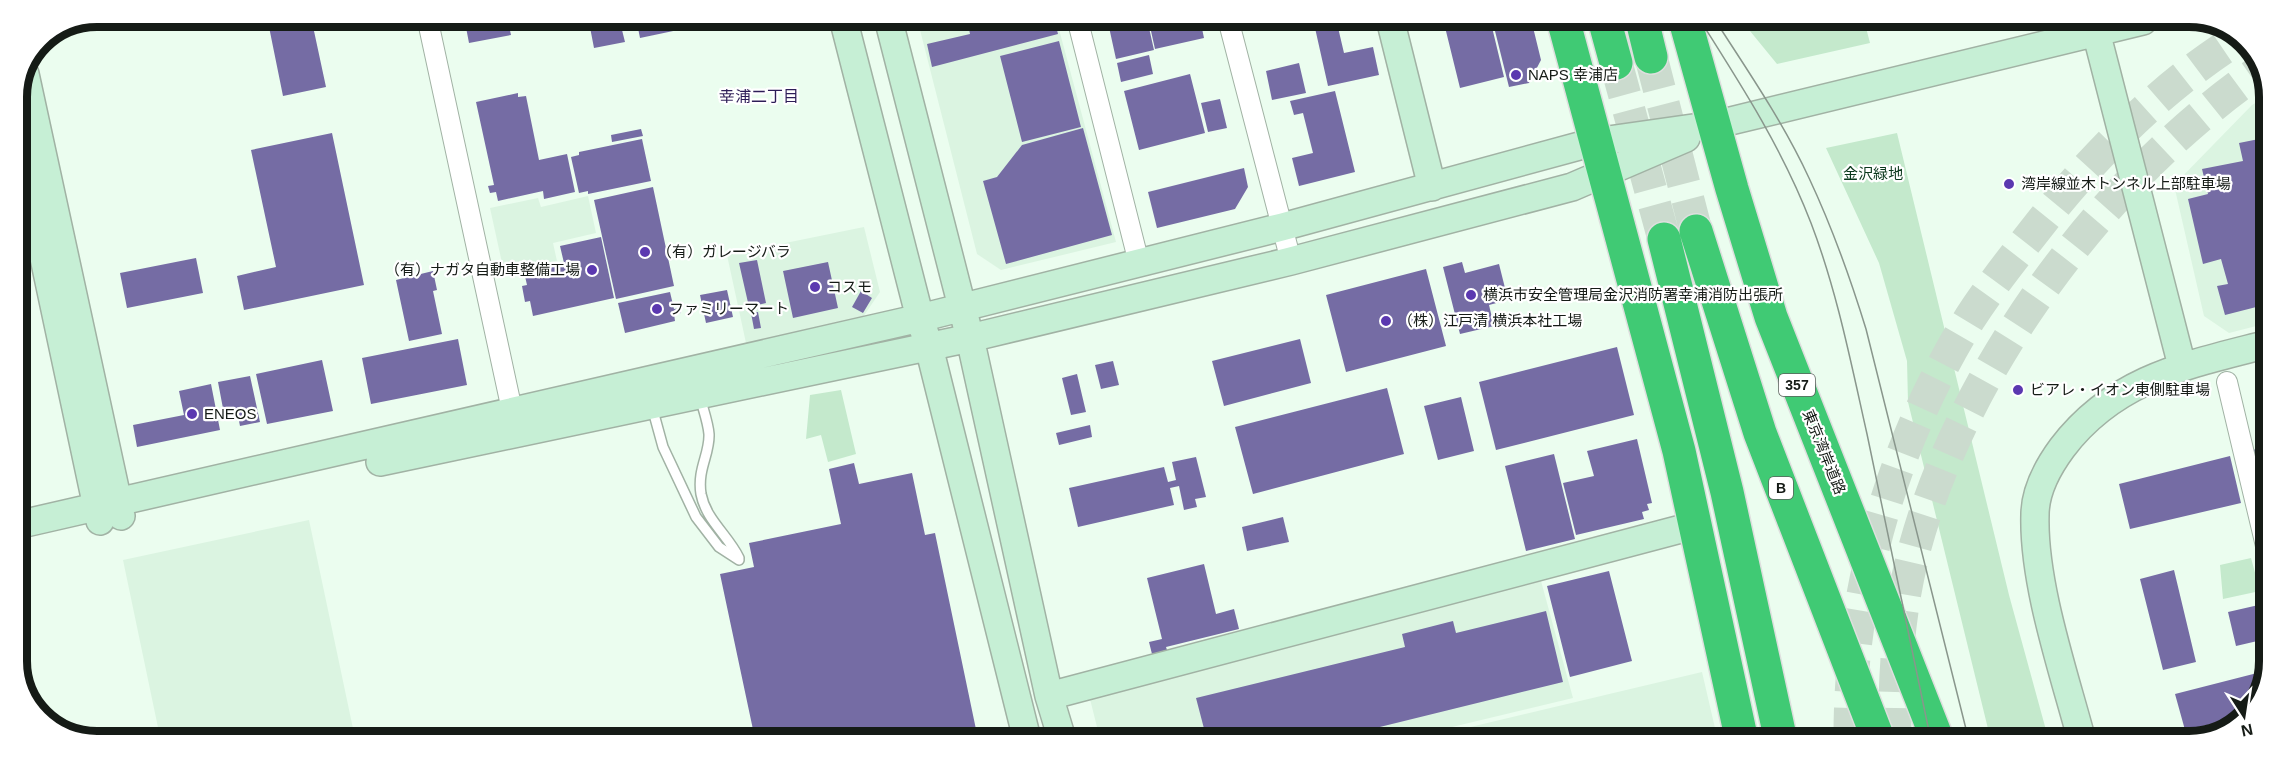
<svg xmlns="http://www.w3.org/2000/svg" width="2286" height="758" font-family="Arial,'Noto Sans JP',sans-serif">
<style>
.built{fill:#dbf4e1}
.green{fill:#c4e9cc}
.building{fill:#756ca4}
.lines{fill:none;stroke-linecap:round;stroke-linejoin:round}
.highway-tunnel{stroke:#cbdbce;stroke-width:33;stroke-dasharray:33 16;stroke-linecap:butt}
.lane-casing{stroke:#a1b2a4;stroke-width:12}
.street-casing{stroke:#a1b2a4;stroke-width:22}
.secondary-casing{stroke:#a1b2a4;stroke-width:30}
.highway-casing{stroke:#dedfde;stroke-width:36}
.lane{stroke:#fff;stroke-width:9}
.street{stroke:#fff;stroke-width:20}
.secondary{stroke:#c6efd5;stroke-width:27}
.highway{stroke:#40ca74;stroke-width:33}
.tram{stroke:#89968c;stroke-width:1.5}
.poi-dot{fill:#5b38b0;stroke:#fff;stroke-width:2}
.labels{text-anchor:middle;stroke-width:4.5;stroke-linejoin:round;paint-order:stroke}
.shield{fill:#fff;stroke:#5b5f5c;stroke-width:1.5}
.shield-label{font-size:14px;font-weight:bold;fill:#151b16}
.poi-label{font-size:15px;fill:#151b16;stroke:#fff;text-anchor:start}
.park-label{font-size:15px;fill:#0b381c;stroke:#fff}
.street-label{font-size:15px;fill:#151b16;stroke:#fff}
.neighbourhood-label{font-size:16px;fill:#2d1d57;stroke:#fff}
.rim{fill:none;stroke:#151b16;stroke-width:8}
</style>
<rect width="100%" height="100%" fill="#ebfdef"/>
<!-- built -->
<path class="built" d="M917,18H1056L1116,242L1001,270L977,254Z
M2269,95L2268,323L2229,333L2204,316L2174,185L2252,105Z
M588,196L596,233L553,243L557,261L504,272L490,208L538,198L541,207Z
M864,227L880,292L863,317L746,343L727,255Z
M309,520L355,738L160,737L123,560Z
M1541,581L1573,698L1398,740L1100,739L1089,695Z
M1702,672L1718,741L1416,740Z"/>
<!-- green -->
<path class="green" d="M1745,20H1864L1870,43L1777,64L1750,31Z
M1897,133L2009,595L2049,741H1991L1908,402L1907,361L1879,263L1826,148Z
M841,390L856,454L828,462L821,435L806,439L810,395Z
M2251,558L2260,591L2223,599L2220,565Z"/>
<!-- building -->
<path class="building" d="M267,17H311L326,87L283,96Z
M464,17H507L511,35L469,43Z
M588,17L619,18L625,42L594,48Z
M636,18H696L697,26L640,38Z
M967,18H1054L1058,34L932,67L927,44L970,34Z
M1107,18L1147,19L1154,50L1116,59Z
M1161,19H1200L1204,38L1155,49L1149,22Z
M1313,19H1336L1344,53L1373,47L1379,75L1328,86Z
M1443,19H1490L1504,77L1460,88Z
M1492,19H1531L1541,60L1529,83L1509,87Z
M1059,41L1081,127L1022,142L1000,56Z
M1149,55L1153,74L1121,82L1117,63Z
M1299,63L1306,93L1272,100L1266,71Z
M1190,74L1205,133L1139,150L1124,91Z
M1335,91L1355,172L1299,186L1292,158L1313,153L1303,113L1294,115L1290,101Z
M518,93V97L526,96L539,160L567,154L575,192L544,199L543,191L498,201L496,192L490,193L488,186L494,185L476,102Z
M1220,99L1227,128L1208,132L1201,103Z
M1083,128L1112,235L1006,264L983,181L997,177L1022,145Z
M641,129L643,136L612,142L611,135Z
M332,133L364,285L244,310L237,276L276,267L251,150Z
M2269,137L2268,304L2225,315L2217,286L2228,284L2221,259L2203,264L2188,199L2208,194L2202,169L2243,161L2239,143Z
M642,139L651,181L588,194V191L579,193L571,157L579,155V152Z
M1244,168L1248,187L1235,209L1157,228L1148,192Z
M653,187L674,286L616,299L594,200Z
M601,237L614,298L533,316L530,301L525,302L522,286L527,285L524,272L564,263L560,246Z
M196,258L203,293L127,308L120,273Z
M757,260L766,303L749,307L739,263Z
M828,262L838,308L793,318L783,271Z
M1462,262L1465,273L1499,264L1508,300L1489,305L1494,326L1460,334L1443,267Z
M1426,269L1446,346L1346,372L1326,295Z
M433,271L437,290L433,291L442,334L409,341L396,280Z
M727,290L733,317L706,323L700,295Z
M861,291L872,298L863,313L852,307Z
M670,292L674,309L680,308L681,313L674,314L675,321L625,333L618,303Z
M758,312L761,328L754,329L751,313Z
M458,339L467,385L371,404L362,358Z
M1300,339L1311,383L1224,406L1212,361Z
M1617,347L1634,415L1496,450L1479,382Z
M322,360L333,411L267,424L256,374Z
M1113,361L1119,385L1101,389L1095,365Z
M1077,374L1086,412L1071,415L1062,378Z
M250,376L260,422L240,426L238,416L225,419L218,382Z
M211,384L220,430L137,447L133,425L184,415L179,391Z
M1387,388L1404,454L1253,494L1235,427Z
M1461,397L1474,451L1438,460L1424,406Z
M1090,425L1092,437L1059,445L1056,433Z
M1637,439L1652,503L1647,504L1649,510L1642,512L1644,519L1576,535L1563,483L1594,476L1587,451Z
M2267,447V490L2264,491L2252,450Z
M1554,454L1575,539L1526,551L1505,466Z
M2230,456L2241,503L2130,529L2119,484Z
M1196,457L1206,497L1195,499L1197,507L1184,510L1179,486L1170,488L1174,505L1078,527L1069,488L1164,467L1168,482L1176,480L1172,462Z
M854,463L859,484L912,473L925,535L935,533L978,739H755L720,574L754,567L749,543L841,524L829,469Z
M1283,517L1289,542L1247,551L1242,527Z
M1204,564L1216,614L1234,609L1239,629L1166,647L1167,650L1152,654L1149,642L1162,639L1147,578Z
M2174,570L2196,662L2163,670L2140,579Z
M1609,571L1632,661L1570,677L1547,586Z
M2263,604L2266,639L2236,646L2228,612Z
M1546,611L1563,682L1327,740H1207L1196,698L1405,647L1402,634L1453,621L1456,633Z
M2265,671V686L2243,717L2185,730L2175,694Z"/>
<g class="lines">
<!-- highway-tunnel -->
<path class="highway-tunnel" d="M1651,57L1696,231
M1616,63L1664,239
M1850,741C1849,591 1892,445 1970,318C1992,284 2018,252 2043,220C2099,150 2163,86 2239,38
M1895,741C1894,676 1898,610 1915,547C1964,366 2107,175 2261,70"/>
<defs>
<path id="lane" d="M700,397C703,409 708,422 709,434C710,454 697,469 701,494C706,520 728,535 739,558
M652,407L663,447L696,517L719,547L739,560"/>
<path id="street" d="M427,17L515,424
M1077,18L1139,263
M1228,19L1291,261
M2227,382L2266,546"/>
<path id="secondary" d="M843,18L920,318L929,347L1027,739
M888,18L970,338L1049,696L1062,739
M1390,19L1432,187
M2093,20L2182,366
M25,74L121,516
M17,131L100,521
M380,462L970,338L1291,261L1572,187L1686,138
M17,525L920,318L1282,227L1594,142L1714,125L2143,21
M1049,696L1696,525
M2082,741C2064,673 2033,584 2035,515C2035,491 2048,467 2062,448C2115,378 2187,365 2268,344"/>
<path id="highway" d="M1563,19L1679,451L1742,741
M1604,19L1616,63
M1642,20L1651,57
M1685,20L1732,189L1771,317L1938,741
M1696,231L1760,433L1879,741
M1664,239L1727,492L1781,741"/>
</defs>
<!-- lane casing -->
<use href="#lane" class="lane-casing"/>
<!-- street casing -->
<use href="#street" class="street-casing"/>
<!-- secondary casing -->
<use href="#secondary" class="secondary-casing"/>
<!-- highway casing -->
<use href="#highway" class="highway-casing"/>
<!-- lane -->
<use href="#lane" class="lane"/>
<!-- street -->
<use href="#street" class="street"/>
<!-- secondary -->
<use href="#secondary" class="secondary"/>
<!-- highway -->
<use href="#highway" class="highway"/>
<!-- tram -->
<path class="tram" d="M1700,20C1742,86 1783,150 1811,223C1837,291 1851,363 1867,434C1889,536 1909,639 1931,741
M1715,20C1748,71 1783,122 1809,178C1832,227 1850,277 1866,329L1969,741"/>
</g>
<!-- markers -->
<g class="poi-dot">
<circle cx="1516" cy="75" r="6"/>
<circle cx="2009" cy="184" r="6"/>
<circle cx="645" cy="252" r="6"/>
<circle cx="592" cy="270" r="6"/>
<circle cx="815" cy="287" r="6"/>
<circle cx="1471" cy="295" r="6"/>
<circle cx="657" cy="309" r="6"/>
<circle cx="1386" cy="321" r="6"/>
<circle cx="2018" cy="390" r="6"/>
<circle cx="192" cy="414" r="6"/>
</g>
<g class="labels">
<!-- shield labels -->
<g class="shield">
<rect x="1779" y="374" width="36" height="22" rx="4.5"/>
<rect x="1769" y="477" width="24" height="22" rx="4.5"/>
</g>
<g class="shield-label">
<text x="1797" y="390">357</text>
<text x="1781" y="493">B</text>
</g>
<!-- poi labels -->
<g class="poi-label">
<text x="1528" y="80">NAPS 幸浦店</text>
<text x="2021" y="189">湾岸線並木トンネル上部駐車場</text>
<text x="657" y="257">（有）ガレージバラ</text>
<text x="580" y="275" text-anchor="end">（有）ナガタ自動車整備工場</text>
<text x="827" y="292">コスモ</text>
<text x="1483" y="300">横浜市安全管理局金沢消防署幸浦消防出張所</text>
<text x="669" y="314">ファミリーマート</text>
<text x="1398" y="326">（株）江戸清 横浜本社工場</text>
<text x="2030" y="395">ビアレ・イオン東側駐車場</text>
<text x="204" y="419">ENEOS</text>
</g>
<!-- park labels -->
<g class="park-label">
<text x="1873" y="179">金沢緑地</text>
</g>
<!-- street labels -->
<g class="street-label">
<text transform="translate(1824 452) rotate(68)" y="5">東京湾岸道路</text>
</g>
<!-- neighbourhood labels -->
<g class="neighbourhood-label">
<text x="759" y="102">幸浦二丁目</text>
</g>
</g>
<!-- crop -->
<path d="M0 0H2286V758H0ZM97 27H2189A70 70 0 0 1 2259 97V661A70 70 0 0 1 2189 731H97A70 70 0 0 1 27 661V97A70 70 0 0 1 97 27Z" fill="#fff" fill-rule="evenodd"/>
<path class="rim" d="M97 27H2189A70 70 0 0 1 2259 97V661A70 70 0 0 1 2189 731H97A70 70 0 0 1 27 661V97A70 70 0 0 1 97 27Z"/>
<!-- north arrow -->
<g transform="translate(2244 716) rotate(168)" stroke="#ffffff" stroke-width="4.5" paint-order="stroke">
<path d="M0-4.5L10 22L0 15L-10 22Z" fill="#151b16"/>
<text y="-9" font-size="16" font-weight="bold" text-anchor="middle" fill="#151b16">N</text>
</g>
</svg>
